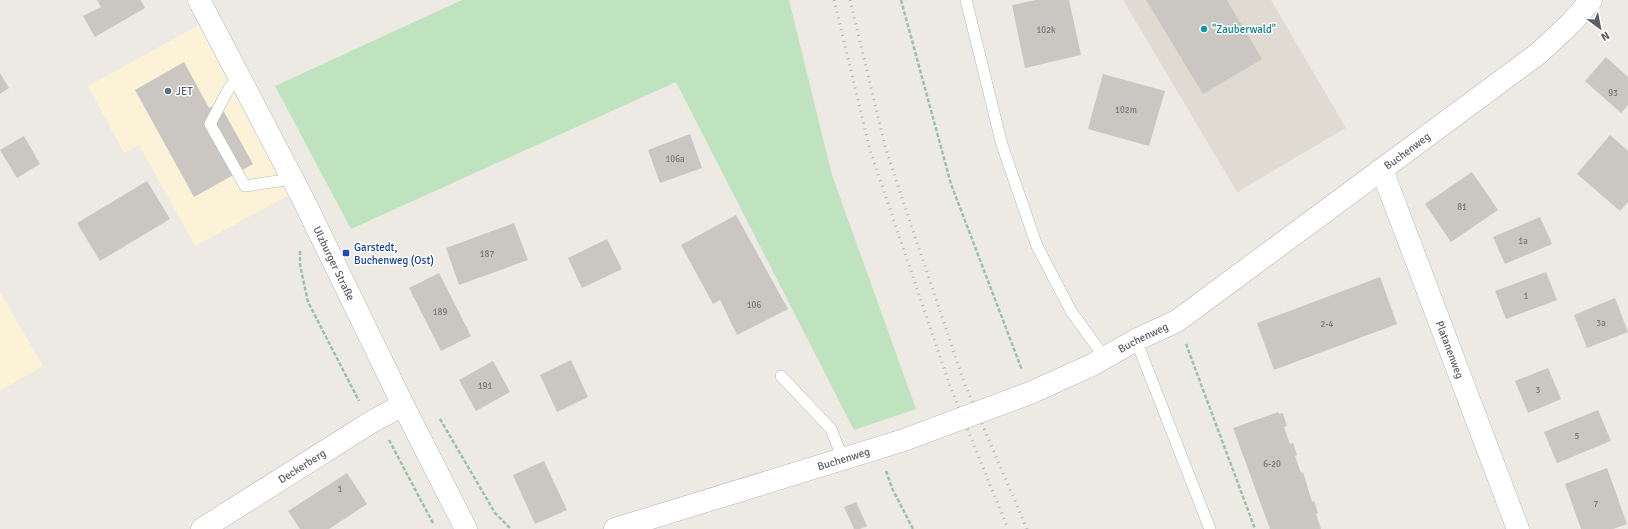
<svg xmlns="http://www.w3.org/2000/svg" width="1628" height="529" font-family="Signika,sans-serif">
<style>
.commercial{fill:#fbf2d8}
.education{fill:#dfdbd3}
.green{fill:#c0e3bf}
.building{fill:#cac6c1}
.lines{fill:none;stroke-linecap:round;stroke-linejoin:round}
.service-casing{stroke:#b4b8bc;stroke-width:12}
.minor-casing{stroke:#b4b8bc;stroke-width:23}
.tertiary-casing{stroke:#b4b8bc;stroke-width:23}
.secondary-casing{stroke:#b4b7bc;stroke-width:23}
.path{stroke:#99c3a4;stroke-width:2.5;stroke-dasharray:4 2;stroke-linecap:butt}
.service{stroke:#fff;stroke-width:11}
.minor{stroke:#fff;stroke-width:22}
.tertiary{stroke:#fff;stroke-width:22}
.secondary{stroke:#fff;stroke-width:22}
.rail{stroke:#b1b2b2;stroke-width:3;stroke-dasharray:1 5;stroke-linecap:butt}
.tertiary-bridge-casing{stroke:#b4b8bc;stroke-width:23;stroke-linecap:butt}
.tertiary-bridge{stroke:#fff;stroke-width:22}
.culture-dot{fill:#0f9aa8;stroke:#fff;stroke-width:1.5}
.service-dot{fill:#5c6f8a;stroke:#fff;stroke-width:1.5}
.transit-dot{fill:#1a4fb4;stroke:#fff;stroke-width:1.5}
.labels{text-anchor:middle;stroke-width:3;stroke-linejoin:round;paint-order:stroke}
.number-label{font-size:9px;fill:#76787a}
.culture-label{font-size:11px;fill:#0d838f;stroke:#fff;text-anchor:start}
.service-label{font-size:11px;fill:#4e5e75;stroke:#fff;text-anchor:start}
.street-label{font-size:11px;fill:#5a5e62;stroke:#fff}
.transit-label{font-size:11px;fill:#164399;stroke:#fff;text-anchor:start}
</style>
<rect width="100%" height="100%" fill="#eceae2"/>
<!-- commercial -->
<path class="commercial" d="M201,24L293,193L195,246L139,145L124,153L88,86Z
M0,292L43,366L0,391Z"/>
<!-- education -->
<path class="education" d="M1123,0H1271L1346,128L1237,192Z"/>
<!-- green -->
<path class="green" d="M462,0H789L832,175L916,409L854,430L676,82L351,229L275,86Z"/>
<!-- building -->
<path class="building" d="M97,0H141L145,8L95,37L83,16L101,7Z
M1036,0H1069L1081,55L1025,68L1012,5Z
M1146,0H1227L1262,59L1203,94Z
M1606,57L1628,77V105L1621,113L1585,81Z
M184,62L209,108L219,103L253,164L194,197L135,90Z
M0,73L9,88L0,94Z
M1103,74L1165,91L1149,146L1088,129Z
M690,134L702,168L660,183L648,150Z
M1610,135L1628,151V202L1620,211L1577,174Z
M24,136L40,164L17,178L0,150Z
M1472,172L1498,210L1451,242L1425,204Z
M147,181L170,219L100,261L77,223Z
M736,215L788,309L737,335L720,300L713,304L681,245Z
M1540,217L1552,244L1505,264L1493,237Z
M514,223L528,260L459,285L446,248Z
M607,239L622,269L582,288L568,258Z
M1546,272L1557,300L1506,319L1495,291Z
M439,273L471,336L441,351L409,288Z
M1380,277L1397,324L1274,370L1257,323Z
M1615,298L1628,332L1587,348L1574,315Z
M571,360L588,397L557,412L540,375Z
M493,361L510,392L476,411L459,380Z
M1548,368L1561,399L1528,413L1515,381Z
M1598,410L1611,441L1557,463L1544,432Z
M1278,412L1279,414L1283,413L1287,426L1284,427L1290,444L1293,443L1297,455L1295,456L1301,473L1303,472L1312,502L1314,501L1318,513L1316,514L1321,529H1270L1233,428Z
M544,461L567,510L535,524L513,475Z
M1607,468L1627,524L1613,529H1581L1565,484Z
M347,473L367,504L329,529H300L288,511Z
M856,502L867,526L860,529H854L844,507Z"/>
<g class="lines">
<defs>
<path id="service" d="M966,0L1002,145L1037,246L1071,311L1105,358
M239,76L228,90L210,124L245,186L292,179
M1136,340L1210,529
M781,376L831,429L843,459"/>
<g id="minor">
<path id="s1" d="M1382,170L1518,529"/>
<path id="s2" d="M202,529L373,421L403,405"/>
</g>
<g id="tertiary">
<path id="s3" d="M1030,393L1090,366L1136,340L1177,321L1539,53L1571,23L1591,0"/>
<path id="s4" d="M615,529L901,441"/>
</g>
<g id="secondary">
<path id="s5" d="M199,0L304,201L403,405L466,529"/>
</g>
</defs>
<!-- service casing -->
<use href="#service" class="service-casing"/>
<!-- minor casing -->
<use href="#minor" class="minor-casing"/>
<!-- tertiary casing -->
<use href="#tertiary" class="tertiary-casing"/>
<!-- secondary casing -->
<use href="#secondary" class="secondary-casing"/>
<!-- path -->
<path class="path" d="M901,0L951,184L1022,370
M300,251V265L308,302L359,401
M1186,344L1255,529
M440,419L495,513L511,529
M389,440L434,525
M886,471L892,488L913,529"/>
<!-- service -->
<use href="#service" class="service"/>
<!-- minor -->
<use href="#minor" class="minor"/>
<!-- tertiary -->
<use href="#tertiary" class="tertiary"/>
<!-- secondary -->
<use href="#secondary" class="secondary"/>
<!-- rail -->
<path class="rail" d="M834,0L870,150L950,386L1008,529
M850,0L885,146L894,174L964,382L1027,529"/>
<defs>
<path id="tertiary-bridge" d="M901,441L1030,393"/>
</defs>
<!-- tertiary-bridge casing -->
<use href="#tertiary-bridge" class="tertiary-bridge-casing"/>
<!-- tertiary-bridge -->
<use href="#tertiary-bridge" class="tertiary-bridge"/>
</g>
<!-- markers -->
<circle class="culture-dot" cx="1204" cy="29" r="4"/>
<circle class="service-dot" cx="168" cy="91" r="4"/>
<rect class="transit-dot" x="342" y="249" width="8" height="8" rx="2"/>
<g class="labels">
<!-- number labels -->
<g class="number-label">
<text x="1046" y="33">102k</text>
<text x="1613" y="96">93</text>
<text x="1126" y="113">102m</text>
<text x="675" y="162">106a</text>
<text x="1462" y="210">81</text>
<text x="1523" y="244">1a</text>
<text x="487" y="257">187</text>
<text x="1526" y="299">1</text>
<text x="754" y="308">106</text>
<text x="440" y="315">189</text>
<text x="1601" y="326">3a</text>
<text x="1327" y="327">2-4</text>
<text x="485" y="389">191</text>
<text x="1538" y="393">3</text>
<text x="1577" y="439">5</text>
<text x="1272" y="467">6-20</text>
<text x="340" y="492">1</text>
<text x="1596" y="507">7</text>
</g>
<!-- culture labels -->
<g class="culture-label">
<text x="1212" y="33">"Zauberwald"</text>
</g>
<!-- service labels -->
<g class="service-label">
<text x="176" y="95">JET</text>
</g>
<!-- street labels -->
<g class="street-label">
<text dy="4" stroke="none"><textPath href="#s3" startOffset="450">Buchenweg</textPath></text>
<text dy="4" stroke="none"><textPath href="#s5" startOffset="296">Ulzburger Straße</textPath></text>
<text dy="4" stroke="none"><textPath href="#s3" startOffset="126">Buchenweg</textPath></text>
<text dy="4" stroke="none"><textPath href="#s1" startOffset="192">Platanenweg</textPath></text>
<text dy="4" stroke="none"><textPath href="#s4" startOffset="239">Buchenweg</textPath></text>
<text dy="4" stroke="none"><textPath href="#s2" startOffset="118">Deckerberg</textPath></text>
</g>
<!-- transit labels -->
<g class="transit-label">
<text x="354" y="251">Garstedt,<tspan x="354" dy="13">Buchenweg (Ost)</tspan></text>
</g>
</g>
<!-- north arrow -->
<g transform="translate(1600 28) rotate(148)" stroke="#ffffff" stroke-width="3" paint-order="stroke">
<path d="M0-3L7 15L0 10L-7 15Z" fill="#5a5e62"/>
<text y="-6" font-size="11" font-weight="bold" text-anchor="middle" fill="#5a5e62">N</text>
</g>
</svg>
